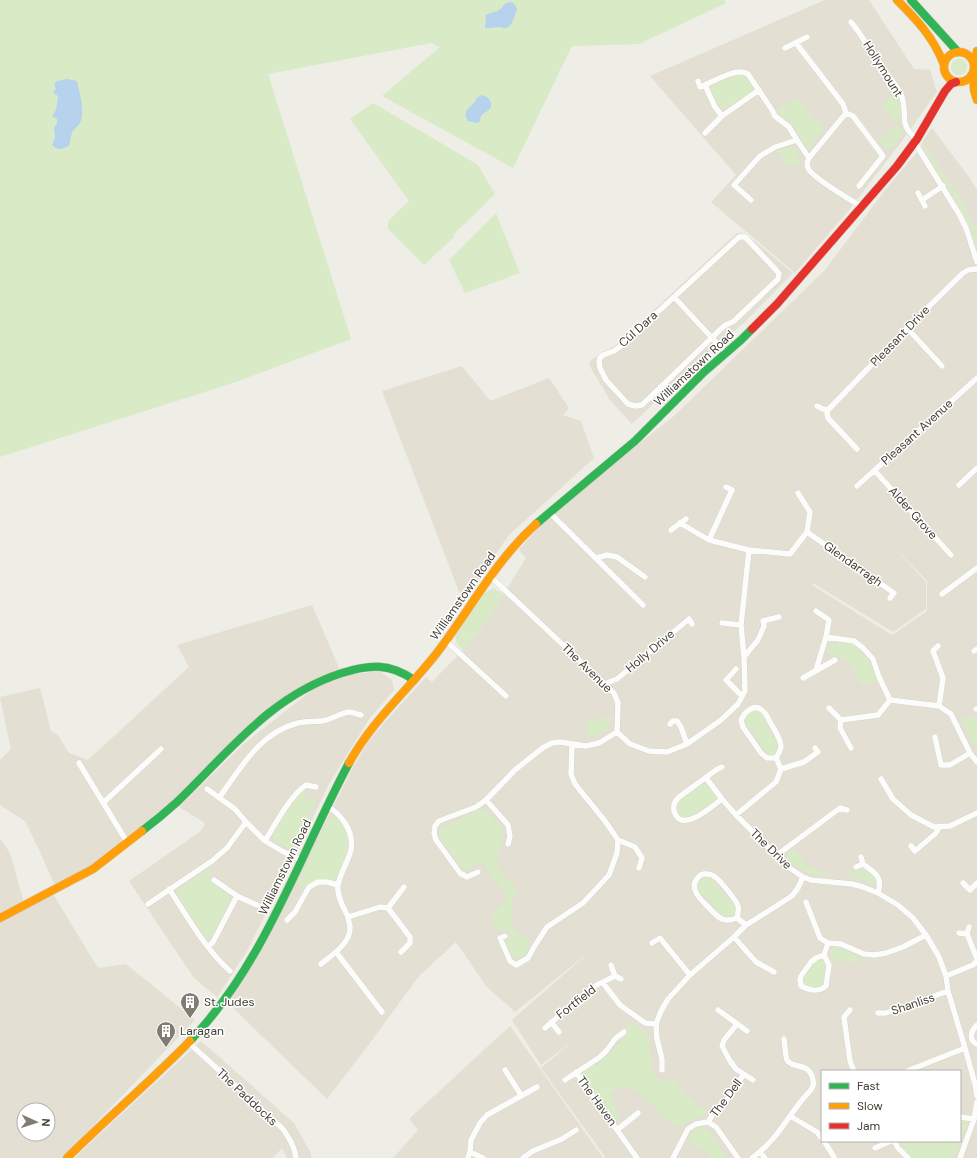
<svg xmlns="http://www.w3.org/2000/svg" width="977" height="1158" font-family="'DM Sans',sans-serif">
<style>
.residential{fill:#e3dfd3;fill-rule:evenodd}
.green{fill:#d8eac6}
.water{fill:#b6d2ed}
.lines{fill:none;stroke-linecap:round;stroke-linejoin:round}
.street-casing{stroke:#cccac4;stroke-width:6}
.fast-casing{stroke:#cecbbd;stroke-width:9}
.slow-casing{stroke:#cecbbd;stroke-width:9}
.jam-casing{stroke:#cecbbd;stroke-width:9}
.street{stroke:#fcfcfb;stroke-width:5.5}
.fast{stroke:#30b455;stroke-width:8}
.slow{stroke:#ff9f0a;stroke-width:8}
.jam{stroke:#e5322d;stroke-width:8}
.labels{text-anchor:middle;stroke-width:3;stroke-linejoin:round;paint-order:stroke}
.street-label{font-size:12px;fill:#433f34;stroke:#fff}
.poi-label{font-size:12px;fill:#433f34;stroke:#fff;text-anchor:start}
</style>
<rect width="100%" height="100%" fill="#eeede6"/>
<!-- residential -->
<path class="residential" d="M825,0H869L914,69L930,70L937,92L902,141L849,210L795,273L711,202L736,175L650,76Z
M932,128L969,177L977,190V226L974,227L964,206L922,142Z
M921,145L960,208L970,228L977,250V1158H606L541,1068L575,1039L541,1065L512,1020L594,948L515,1012L486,986L456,942L419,976L370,1043L327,1099L228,1003L269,934L352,769L367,744L383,724L426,677L432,682L463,650L486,622L526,558L519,550L548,516L674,416L825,270L886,189L918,151ZM890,543L927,581V611L892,635L812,585L813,583L893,632L926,609V582ZM822,1071H960V1141H822Z
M737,233L746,234L793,273L745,322L696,363L632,424L610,400L589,365L591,360L616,345Z
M462,366L490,401L549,378L569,408L563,415L581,421L594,458L508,536L463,602L382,391Z
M312,605L340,670L303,685L172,804L85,871L55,886L40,852L25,821L0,805V760L11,749L0,697L40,688L51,731L58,735L69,753L88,760L189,667L177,645Z
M379,671L392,680L394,690L369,719L329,784L288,869L247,951L217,997L194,978L129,881L201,831L205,824L202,821L179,807L245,743L316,687L350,675Z
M1,840L10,853L24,903L0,916V841Z
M53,894L98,968L126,964L195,1020L62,1158H0V922ZM24,1110H48V1134H24Z
M510,1026L603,1158H393L418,1130L409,1119Z
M201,1041L294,1123L311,1153V1158H287L282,1148L273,1158H75L87,1146Z"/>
<!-- green -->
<path class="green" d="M0,0H725L726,3L639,44L572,46L513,168L382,96L440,47L431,43L268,74L351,339L236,382L0,457Z
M951 67a8 8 0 1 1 16 0a8 8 0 1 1-16 0Z
M742,75C748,78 754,84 753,91L725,109C717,108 715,98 712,91C712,89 712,87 714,85C719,81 736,76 742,75Z
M896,93C901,103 902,111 899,122L896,124L882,104Z
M796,97L824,129L809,149L807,148L794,126L784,118L777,110Z
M373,103L478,165L495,194L453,235L454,237L424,265L388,229V221L409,201L350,119Z
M897,125L905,135L897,140L893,147L891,148L889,146L885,149L879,139Z
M922,142L964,206L974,227L977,226V250L970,228L960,208L921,145Z
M790,147H795C800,154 800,159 798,167L796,166L788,164L777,151Z
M496,213L520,273L465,293L449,260Z
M493,588L504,594L486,622L463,650L457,644L455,634L483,594Z
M829,643L853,644L868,660L877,682L861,685L847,660L832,655L827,651Z
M757,710L761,713L764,716V720L773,738L776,739C778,745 778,749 775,754L770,756L761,747C761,741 753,730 747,728L744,720C747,714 750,712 757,710Z
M611,716L609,729L587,739V722Z
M971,716L977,717V750L974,746L961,718Z
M702,784H706L716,797V800C707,806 687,826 678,812C676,809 677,804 679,800C682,796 696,787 702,784Z
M305,788L306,791L303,794L307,799L316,801L296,846L289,849L272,839C275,825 294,797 305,788Z
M483,808L504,829L503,837L496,865L518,890L513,897L511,925L530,942L525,955L519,958L513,957L506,945L510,937V933L506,931L497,930L491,916L508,898L507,895L487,870L486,864L481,862L474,865L468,872L464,871L440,838V829Z
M336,817C341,820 343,824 345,830C352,850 343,863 336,881C322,877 315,878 305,888L297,884L329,818Z
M795,848C798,853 801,860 806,864C814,870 824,870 832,876L809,874L804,871L787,858V854Z
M210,868L211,876L209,879C216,886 225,891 231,898L212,938L205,939L177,894V891Z
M864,868L877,878L878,883L876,886L865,880L846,877L853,871Z
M707,876L713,878L716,882V884C719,888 723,894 727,898C732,902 735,904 736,912L733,915L729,918L722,915L717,912L716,908L705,896L699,894L697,886C699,881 702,879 707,876Z
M838,947L865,960L852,962L834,961L830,954V951L832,948Z
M822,960C829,965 825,976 824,984L819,988L808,986L803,982C806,972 812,963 822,960Z
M628,1021L647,1031L652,1067L660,1082L673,1078L691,1099L707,1111L703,1116L685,1123L681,1127L670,1123L636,1090L623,1085L609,1093L620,1118L617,1121L582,1076L584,1071L611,1053L626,1034Z
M960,1119L964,1120L967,1123L954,1158H912L900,1146V1142L901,1141H960Z
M700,1127C713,1130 720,1147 727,1158H709L711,1156L688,1140L691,1133L694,1128Z"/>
<!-- water -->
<path class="water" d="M512,2L516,6L517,10C514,16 513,27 505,28C499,28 504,27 498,27C493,27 490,29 485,28L486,15C490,12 495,13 499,10C505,6 502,3 512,2Z
M67,79L77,81L82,104V117L80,123L72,132L69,146C62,149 58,151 52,145L55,137L54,128L57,123V119L52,116L56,110L58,97L57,95L54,94V91L56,89L54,84L57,81Z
M482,95L487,97L491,102C492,115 481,109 480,121L477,123L468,121C463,114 466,110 472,105C474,103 476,99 478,97Z"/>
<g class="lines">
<defs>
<path id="street" d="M851,22L858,31C867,45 877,58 886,72C891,79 896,85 900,92C910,113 896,124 917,139
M796,43L843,104L846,113L853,116L883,156L859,186
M785,48L807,37
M698,81L700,87L705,85
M759,90L722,116L715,107L705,85C717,80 737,67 748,74L772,110L775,116L789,127L797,140L809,158
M846,113L809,158C807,162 806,166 809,170C819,182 848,198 862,207
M705,133L722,116
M915,143L959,214L966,228L977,262
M918,193L925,206
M751,200L734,185L760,156L775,147L797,140
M922,200L943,186
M739,237H745L747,239L777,271L779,274L778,279L734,321L724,326L642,405L635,406L628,404L606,380L600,368L599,362L600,358L603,355L614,351L622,345Z
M674,297L726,353
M907,328L942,366
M817,406L823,409L828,410L827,414L828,418L857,449
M828,410L907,328L963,273L968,270L977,269
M875,471L951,555
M959,485L977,468
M857,486L977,378
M549,512L643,605
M680,523L709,540L749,550L790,554L807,532L810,512L798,493
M671,530L686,519
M807,532L894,593L890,598
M709,540L732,490L726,487
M596,558L607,555L617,557L645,577
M490,576L614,693L618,703L617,732L630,744L649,751L667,752L687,744L721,720L738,704L745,691L744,657L741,625L749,550
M942,594L977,568
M722,623L741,625
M826,637L854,641L863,648L873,659L879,677L890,700
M446,641L506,696
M938,646L933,651L943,678L939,706
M974,651L977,649
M744,657L758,640L764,626L763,621L779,617
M736,669L726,680L742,696
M816,670L826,637L829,620L816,611
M803,678L835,660
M604,684L617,679L689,619L692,624
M890,700L939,706L951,714L970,753L977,762
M829,708L841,720
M976,709H977
M841,720L878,715L890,700
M841,720L840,728L851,748
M670,724L673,721H677L681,727L687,744
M935,737L941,765H950L970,753
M572,745L571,774L575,784L605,821L618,840L635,847L642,858L639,868
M79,763L127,842
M781,769L804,762L818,752L815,748
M706,778L722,799L736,815L788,867L803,877L811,880L852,884L863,887L878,893L898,905L913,918L926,935L939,957L946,976L948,991L965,1048L975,1084L977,1096
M881,779L893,799L911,815L934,827L950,826L977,813
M207,789L235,809L246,822L265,841L282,851L301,860
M219,798C240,769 260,732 298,723C306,721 314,722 322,721C331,720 340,713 349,712C352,712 357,714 361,715
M722,799C712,806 681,835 674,811C673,804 675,801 679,797L716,770L722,767
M486,800L508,825L510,836L508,844
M103,803L161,749
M327,806C342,815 354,831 351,850C348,862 340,873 338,885C336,895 344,908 348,917L380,907L388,908L410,937V943L401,952
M736,815L776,782L781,769L776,758C778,755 780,752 781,747C781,740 776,733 773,727C770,723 768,717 765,713C756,702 746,710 741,720L743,727L761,753L767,758H776
M265,841C276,823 289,797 306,785L316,787
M911,846L915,851L935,834L940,827
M777,855L840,808L847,810
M861,857L863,864
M856,867L863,864C875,873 883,876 878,893
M478,872L467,877L460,873L436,840L434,833L435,826L439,821L476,807L486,800L516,769L544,747L552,743L560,742L586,746L599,743L617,732
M214,880L237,896L263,908
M963,883L970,890L977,883
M169,889C188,917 205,949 230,971
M806,902L820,938L828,943L841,944L864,954L875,955L886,953L903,947L926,935
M148,904L212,861L227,848L246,822
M388,908L404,887
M737,918C738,914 739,910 738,906C736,900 720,880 715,877C713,875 709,874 706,874C702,873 699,876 696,880C689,891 704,902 711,910C720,919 724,923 737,918L746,925
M287,920L295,912L309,887L318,882H327L338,885
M969,927L967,934L977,959
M959,933L967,934
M505,936L500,938L510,961L516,965L528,958L534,947L547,927L583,903L609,875L617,853L618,840
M734,937L756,962L774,972
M652,943L660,938L690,975
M208,947L213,942L237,896
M336,952L382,1012
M824,955L816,958L811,962L801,976L800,980L801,986C809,990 818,993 826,986L829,965L824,955L828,943
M321,964C332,955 351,943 350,927C350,924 348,920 348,917
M611,965L615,976L621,979
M946,976L973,965L977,961
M603,983L620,1005L645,1023L656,1024
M718,1010L747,1031
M850,1010L844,1017L850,1061L854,1071
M878,1013H886L948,991
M551,1022L559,1032
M737,1024L724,1040L722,1046L730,1061L736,1069L753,1080
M977,1025C971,1031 968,1040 977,1044
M545,1028L591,988L615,976
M188,1042L283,1129C289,1138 295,1147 296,1158
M505,1070L521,1095
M662,1070V1059L657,1039L656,1024L661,1011L668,999L690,975L734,937L746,925L792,896L798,888L803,877
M907,1071L965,1048
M576,1072L637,1158
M565,1080L600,1057L607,1050L615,1039L624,1032
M790,1116L817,1132L822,1139
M960,1117L974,1119
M708,1122L713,1114L730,1096L744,1074
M617,1130L638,1113
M824,1141L834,1157
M894,1141L898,1148L908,1158
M875,1148L891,1141
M470,1152L483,1158
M760,1152L765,1158
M468,1158L470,1152L471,1140L480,1123L487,1115L537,1087
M523,1158L533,1151L562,1139L576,1130
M673,1158L688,1129L696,1124L708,1122L716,1127L738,1158
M752,1158C775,1142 785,1121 802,1100C805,1096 810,1092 812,1088C814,1085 813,1079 812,1076C807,1062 792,1069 787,1060C785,1055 785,1044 784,1039
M960,1158L974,1119L977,1102"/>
<path id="fast" d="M911,0L958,52
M536,524L635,441L704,372L741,340L752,329
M142,831C154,822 166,812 177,802C229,752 270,696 342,673C369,664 390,663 414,680
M190,1041C265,963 299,856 349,763"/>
<path id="slow" d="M897,0C917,20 934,38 944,65
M944 67a15 15 0 1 1 30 0a15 15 0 1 1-30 0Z
M974,66L977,51
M973,72L974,90L977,100
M349,763C372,721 407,691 436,654C470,610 495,561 536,524
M0,918L93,869L142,831
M67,1158C107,1118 150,1082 190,1041"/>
<path id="jam" d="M752,329L777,304L897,166L917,139L945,91L951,84L956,82"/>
</defs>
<!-- street casing -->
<use href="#street" class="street-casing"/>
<!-- fast casing -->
<use href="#fast" class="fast-casing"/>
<!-- slow casing -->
<use href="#slow" class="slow-casing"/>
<!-- jam casing -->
<use href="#jam" class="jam-casing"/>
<!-- street -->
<use href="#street" class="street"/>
<!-- fast -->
<use href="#fast" class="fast"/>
<!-- slow -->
<use href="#slow" class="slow"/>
<!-- jam -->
<use href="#jam" class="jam"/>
</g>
<!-- icons -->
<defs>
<symbol id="building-pin" viewBox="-11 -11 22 30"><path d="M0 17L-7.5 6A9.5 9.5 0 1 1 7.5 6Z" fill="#7f7c72" stroke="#fff"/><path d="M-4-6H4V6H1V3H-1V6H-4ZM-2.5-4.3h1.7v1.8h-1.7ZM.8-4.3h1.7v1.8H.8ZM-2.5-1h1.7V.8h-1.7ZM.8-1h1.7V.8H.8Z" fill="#fff"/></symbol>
</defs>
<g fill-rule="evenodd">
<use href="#building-pin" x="179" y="991" width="22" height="30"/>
<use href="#building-pin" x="155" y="1020" width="22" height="30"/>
</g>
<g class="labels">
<!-- street labels -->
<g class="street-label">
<text transform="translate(883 69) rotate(58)" y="4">Hollymount</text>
<text transform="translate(638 329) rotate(-42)" y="4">Cúl Dara</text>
<text transform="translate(900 336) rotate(-46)" y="4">Pleasant Drive</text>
<text transform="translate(694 368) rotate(-43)" y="4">Williamstown Road</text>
<text transform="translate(917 432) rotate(-42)" y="4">Pleasant Avenue</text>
<text transform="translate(913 513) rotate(48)" y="4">Alder Grove</text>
<text transform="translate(853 564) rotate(35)" y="4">Glendarragh</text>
<text transform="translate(463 596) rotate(-55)" y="4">Williamstown Road</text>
<text transform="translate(650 651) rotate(-40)" y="4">Holly Drive</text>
<text transform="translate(587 668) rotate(44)" y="4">The Avenue</text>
<text transform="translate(771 849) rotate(44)" y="4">The Drive</text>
<text transform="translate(285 867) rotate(-64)" y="4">Williamstown Road</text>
<text transform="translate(576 1002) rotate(-38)" y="4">Fortfield</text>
<text transform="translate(913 1004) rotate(-19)" y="4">Shanliss</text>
<text transform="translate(247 1097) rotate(43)" y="4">The Paddocks</text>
<text transform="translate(726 1098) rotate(-53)" y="4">The Dell</text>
<text transform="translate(597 1101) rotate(54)" y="4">The Haven</text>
</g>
<!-- poi labels -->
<g class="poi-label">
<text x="204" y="1006">St. Judes</text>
<text x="180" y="1035">Laragan</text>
</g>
</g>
<!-- legend -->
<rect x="821" y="1070" width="140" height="72" fill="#ffffff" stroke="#b4b2ae"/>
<rect x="829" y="1083" width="20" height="6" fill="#30b455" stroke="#b4b2ae"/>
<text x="857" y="1090" font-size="12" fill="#433f34">Fast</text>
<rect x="829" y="1103" width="20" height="6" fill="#ff9f0a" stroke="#b4b2ae"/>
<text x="857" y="1110" font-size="12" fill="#433f34">Slow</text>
<rect x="829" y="1123" width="20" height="6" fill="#e5322d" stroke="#b4b2ae"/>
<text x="857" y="1130" font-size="12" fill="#433f34">Jam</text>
<!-- north arrow -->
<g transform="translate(36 1122) rotate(93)"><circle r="19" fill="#ffffff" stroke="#b4b2ae"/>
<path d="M0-3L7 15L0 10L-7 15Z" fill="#7f7c72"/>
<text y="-6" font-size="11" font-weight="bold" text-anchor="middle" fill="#433f34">N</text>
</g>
</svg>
